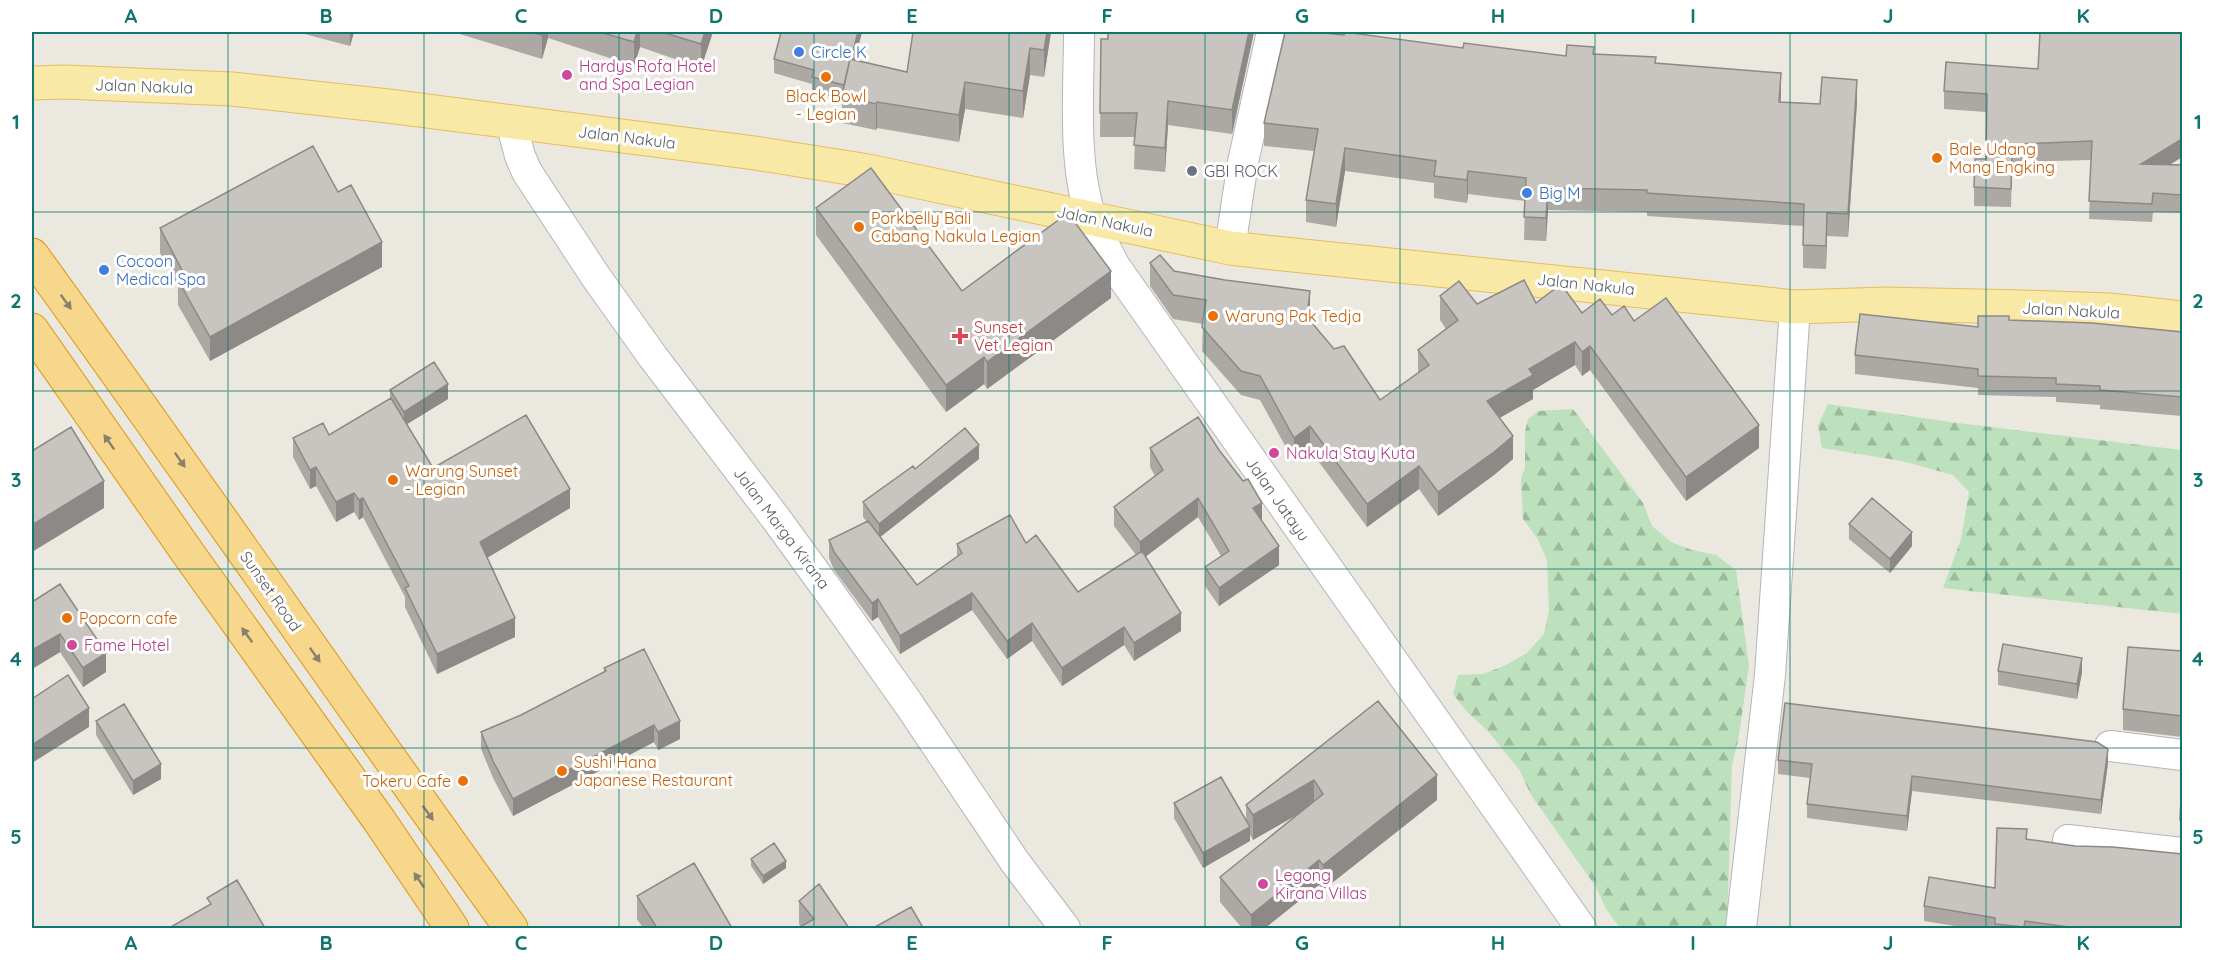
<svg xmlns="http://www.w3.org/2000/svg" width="2214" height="960" font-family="Quicksand,sans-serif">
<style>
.forest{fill:url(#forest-firs)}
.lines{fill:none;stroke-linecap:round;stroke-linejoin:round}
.minor-casing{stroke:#b2b6ba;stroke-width:32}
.major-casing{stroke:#e7bc5c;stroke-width:35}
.highway-casing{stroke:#dc950e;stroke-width:35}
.minor{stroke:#fff;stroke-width:30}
.major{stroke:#f9e9a6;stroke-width:33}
.highway{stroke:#f6d78b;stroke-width:33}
.wall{fill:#aca9a4}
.shaded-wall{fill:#8c8986}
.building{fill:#c8c4bf;stroke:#8c8986;stroke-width:1.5}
.oneway{fill:#87816d}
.grid{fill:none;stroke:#0f766e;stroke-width:1.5;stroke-opacity:0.55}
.shop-dot{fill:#3f7fe0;stroke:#fff;stroke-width:2}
.hotel-dot{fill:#d1479c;stroke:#fff;stroke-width:2}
.food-dot{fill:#e8710a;stroke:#fff;stroke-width:2}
.worship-dot{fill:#6b7280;stroke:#fff;stroke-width:2}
.health-dot{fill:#e0444e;stroke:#fff;stroke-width:2}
.labels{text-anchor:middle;stroke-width:6;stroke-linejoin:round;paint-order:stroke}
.shop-label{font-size:16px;fill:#366cbe;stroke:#fff;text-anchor:start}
.hotel-label{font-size:16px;fill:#b23c85;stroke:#fff;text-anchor:start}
.street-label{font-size:16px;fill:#585c60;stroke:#fff}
.food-label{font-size:16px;fill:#c56008;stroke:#fff;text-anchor:start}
.worship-label{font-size:16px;fill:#5b616d;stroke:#fff;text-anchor:start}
.health-label{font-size:16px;fill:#be3a42;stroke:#fff;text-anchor:start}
.neatline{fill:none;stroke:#0f766e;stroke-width:2}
.grid-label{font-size:20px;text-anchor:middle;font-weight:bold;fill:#0f766e}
</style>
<defs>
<pattern id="forest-firs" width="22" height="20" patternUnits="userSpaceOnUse" patternTransform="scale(1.5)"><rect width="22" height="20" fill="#bee1bd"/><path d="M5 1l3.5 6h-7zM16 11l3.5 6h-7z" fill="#9dba9d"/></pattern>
</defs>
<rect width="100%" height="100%" fill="#ebe8df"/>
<!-- forest -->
<path class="forest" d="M1828,404L1950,422L2182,450V614L1943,588L1961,539L1969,492L1953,475L1902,461L1822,448L1818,425Z
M1573,409L1643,503L1652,526L1671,542L1692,550L1716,555L1736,570L1749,666L1738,741L1732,765L1727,928H1620L1606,909L1596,887L1531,795L1520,771L1488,731L1468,713L1453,694L1458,675L1483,674L1506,665L1527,653L1544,634L1549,610L1547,560L1537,538L1523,519L1521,479L1525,467V431L1528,419L1538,411Z"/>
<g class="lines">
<defs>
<path id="minor" d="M1079,32C1079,90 1072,165 1092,220C1098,235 1107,250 1114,265L1581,928
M511,122L520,156L527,172L596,277L653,357L777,520L830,593L908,703L1015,862L1065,928
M1230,248L1243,162L1272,32
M2110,746L2182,755
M2068,840L2182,853
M1741,928L1770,675L1795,307"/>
<path id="major" d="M32,83L64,82L232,89L388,106L755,153L868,171L1230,248L1274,253L1795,307L1886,304L2022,307L2109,310L2182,318"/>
<path id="highway" d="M32,255C194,478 350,705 511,928
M32,330L190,556L379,820L452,928"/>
</defs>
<!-- minor casing -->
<use href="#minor" class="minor-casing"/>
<!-- major casing -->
<use href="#major" class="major-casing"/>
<!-- highway casing -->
<use href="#highway" class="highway-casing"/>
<!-- minor -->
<use href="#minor" class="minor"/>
<!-- major -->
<use href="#major" class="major"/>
<!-- highway -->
<use href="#highway" class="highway"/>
</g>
<!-- wall -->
<path class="wall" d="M297,32H354L350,46Z
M453,32H713L701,68L640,47L634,66L548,38L542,59Z
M862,32L855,60L907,72L1051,32L1044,77L1030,75L1023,118L965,109L959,142L877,128L876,130L842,123V99L812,92V84L774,73V59Z
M1107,32H1254L1232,134L1168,125L1165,172L1134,169L1135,137H1100L1101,39H1107Z
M1344,35L1463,48L1566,56L1594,54L1656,63L1781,96L1780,102L1820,104L1857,102L1848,237L1827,236L1826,269L1803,268V226L1647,216V212L1548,210L1546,241L1524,240L1525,201L1468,194L1467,203L1434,198V183L1345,171L1336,227L1306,222V200L1314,151L1264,146V123Z
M2038,69L2182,157L2170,165H2182V213L2153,212L2152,222L2089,219L2091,160L2018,162V172L2012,171L2011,207L1974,206V187L1986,159V112L1944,109V91Z
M338,192L382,267L210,361L178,305V287L160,253V228Z
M816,208L962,291L1111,298L987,389L984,384L946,412L816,235Z
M1150,263L1174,271L1310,314V320L1334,349L1380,400L1418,373V350L1446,329L1440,320V296L1477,304L1536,303L1582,313L1612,315L1634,321L1759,448L1686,501L1590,370L1582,376L1575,365L1533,390V399L1499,418L1513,459L1494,475L1438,516L1419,489L1367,527L1310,450L1294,462L1260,400L1241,395L1202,351L1203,324L1173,319L1150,286Z
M2009,320L2182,332V416L2100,409V405L2056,402V397L1978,395V388L1855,374V355Z
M390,390L448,399L407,424L433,468L570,508L487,558L515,637L437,674L405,607V597L363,517L359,520L354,512L336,522L316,486L310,489L293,457V438L329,435L390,398Z
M1150,448L1262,521L1279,565L1219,606L1205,586V567L1221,556L1198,517L1146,556L1181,631L1134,661L1124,645L1062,686L1032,641L1007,659L972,610L900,654L878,617L872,621L834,570L829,558V540L867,522L863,517V502L915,469L979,459L880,537L917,585L957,557V544L1026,543L1078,592L1136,555L1114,526V507L1155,476L1150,467Z
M1849,524L1912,546L1890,573L1849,539Z
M32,602L106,672L83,687L60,652L32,669Z
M2182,651V737L2123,730V709Z
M604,668L680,739L658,750L654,742L513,816L493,778L481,749V732L521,715L604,672Z
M1998,671L2082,672L2077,699L1998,685Z
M1378,701L1437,800L1323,890L1319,885L1265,928H1242L1220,902V877L1300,813L1253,840L1250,835V841L1203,868L1174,818V803L1246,820V805Z
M96,721L161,779L133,795L96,735Z
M1778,760L2108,763L2101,814L1912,791L1907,831L1807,818V804L1810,778L1778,774Z
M2182,778V836L2180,835Z
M2027,839L2075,846L2180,855L2182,928H1967L1924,921V906L1995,888Z
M751,859L786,868L763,884L751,866Z
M637,896L732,928H643L637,919Z
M799,901L849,928L801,927L799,924Z"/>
<!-- shaded-wall -->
<path class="shaded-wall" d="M350,32H354L350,46Z
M543,32H548V38L542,59V35Z
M637,32H640V47L634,66V42Z
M705,32H713L701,68V44Z
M858,32H862L845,97V85Z
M1047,32H1051L1044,77V50Z
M1249,32H1254L1232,134V110Z
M1030,48V75L1023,118V91Z
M1781,73V96L1779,125V102Z
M1857,80V102L1848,237V214Z
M965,82V109L959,142V115Z
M1168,101V125L1165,172V148Z
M877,102V128L876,130V104Z
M2182,139V157L2141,182V164Z
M1345,148V171L1336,227V204Z
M1468,171V194L1467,203V180Z
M1548,188V210L1546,241V218Z
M1827,213V236L1826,269V246Z
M382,242V267L210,361V337Z
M1111,271V298L987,389V362Z
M1310,291V314L1307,341V317Z
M1575,342V365L1533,390V399L1487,425V401L1529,369Z
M1590,346V370L1582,376V352Z
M984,357V384L946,412V385Z
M448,384V399L404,426V412Z
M1759,425V448L1686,501V477Z
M1310,426V450L1294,462V438Z
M1513,436V459L1494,475L1438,516V492Z
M979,445V459L879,538V524Z
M1419,466V489L1367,527V504Z
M316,467V486L310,489V470Z
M104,481V508L32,552V525Z
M570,489V508L480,562V542Z
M354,493V512L336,522V502Z
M363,498V517L359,520V500Z
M1198,498V517L1140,561V542Z
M1262,503V522L1253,508Z
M1912,532V546L1890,573V559Z
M1279,546V565L1219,606V588Z
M972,593V610L900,654V636Z
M878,599V617L872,621V603Z
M1181,613V631L1134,661V643Z
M515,618V637L437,674V654Z
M1032,623V641L1007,659V641Z
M1124,627V645L1062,686V668Z
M60,634V652L32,669V650Z
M106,653V672L83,687V668Z
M2082,658V672L2077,699V684Z
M89,708V727L32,763V745Z
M680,721V739L658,750V732Z
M654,725V742L513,816V799Z
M2108,749V763L2101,814V800Z
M161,764V779L133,795V781Z
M1437,775V800L1323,890V865Z
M1912,776V791L1907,831V816Z
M1314,780V805L1253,840V815Z
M1250,827V841L1203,868V853Z
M1319,860V885L1265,928H1251V915Z
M786,861V868L763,884V876Z"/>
<!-- building -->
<path class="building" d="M529,32H543L542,35Z
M600,32H637L634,42Z
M662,32H705L701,44Z
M781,32H858L851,59H850L844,85L812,77L814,70L774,59Z
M913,32H1047L1044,50L1030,48L1023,91L965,82L959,115L877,102L876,104L842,96L850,59L907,72Z
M1108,32H1249L1232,110L1168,101L1165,148L1134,145L1137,113H1100L1101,39H1108Z
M1285,32H1313L1344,35L1345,32L1463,48L1464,43L1566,56L1567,45L1594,47L1593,54L1656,57L1655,63L1781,73L1779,102L1820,104L1822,77L1857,80L1848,214L1827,213L1826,246L1803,245L1804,204L1647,193V190L1548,188L1546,218L1524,217L1526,178L1468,171L1467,180L1434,176L1436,161L1345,148L1336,204L1306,200L1318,129L1264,123Z
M2040,32H2182V139L2141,164L2182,165V195L2153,193L2152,204L2089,201L2092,141L2018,144V153H2012L2011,189L1974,187L1975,159H1986L1987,94L1944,91L1946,62L2038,69Z
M313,146L338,192L351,185L382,242L210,337L178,280L185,276L160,228Z
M871,168L962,291L1068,213L1111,271L987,362L984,357L946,385L816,208Z
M1160,255L1174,271L1225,280L1310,291L1307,317L1334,349L1344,346L1380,400L1429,365L1418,350L1458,320L1440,296L1459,281L1477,304L1524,280L1536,303L1561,284L1582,313L1600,299L1612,315L1624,306L1634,321L1666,298L1759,425L1686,477L1590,346L1582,352L1575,342L1529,369L1533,375L1487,401L1513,436L1494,452L1438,492L1419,466L1367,504L1310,426L1294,438L1260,376L1241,371L1202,327L1206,300L1173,295L1150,263Z
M1860,314L1978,327V316H2009V320L2092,323L2182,332V397L2100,390V386L2056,384V378L1978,376V369L1855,355Z
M434,362L448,384L404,412L390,390Z
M391,398L433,468L526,415L570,489L480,542L515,618L437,654L405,588L409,586L363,498L359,500L354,493L336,502L316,467L310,470L293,438L323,423L329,435Z
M1198,417L1219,450L1243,481L1248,479L1262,503L1253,508L1279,546L1219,588L1205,567L1229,551L1198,498L1140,542L1114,507L1163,470L1150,448Z
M71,427L104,481L32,525V451Z
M965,428L979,445L879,524L863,502L913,466L915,469Z
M1872,498L1912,532L1890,559L1849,524Z
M1010,515L1026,543L1036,535L1078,592L1142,551L1181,613L1134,643L1124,627L1062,668L1032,623L1007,641L972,593L900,636L878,599L872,603L834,552L829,540L868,521L917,585L962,553L957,544Z
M60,584L106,653L83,668L60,634L32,650V602Z
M2003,644L2082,658L2077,684L1998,671Z
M2128,647L2182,651V716L2123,709Z
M644,649L680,721L658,732L654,725L513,799L493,761L481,732L521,715L606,671L604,668Z
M68,675L89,708L32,745V699Z
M1378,701L1437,775L1323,865L1319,860L1251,915L1220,877L1323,794L1314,780L1253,815L1246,805Z
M1785,703L2097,742L2108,749L2101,800L1912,776L1907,816L1807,804L1812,764L1778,760Z
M124,704L161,764L133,781L96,721Z
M1221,777L1250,827L1203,853L1174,803Z
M2182,778V821L2180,820Z
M1997,828L2027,829L2026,839L2075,846L2113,847L2182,854V928H2076L2025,921L2024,927L1995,924V918L1924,906L1929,877L1995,888Z
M774,843L786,861L763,876L751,859Z
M694,863L732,928H657L637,896Z
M237,880L265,928H169L211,904L207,898Z
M819,884L849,928H798L814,919L799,901Z
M911,907L922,926L918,928H875V927Z"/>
<!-- one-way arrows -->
<defs><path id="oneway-solid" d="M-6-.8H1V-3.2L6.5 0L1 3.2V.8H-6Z" transform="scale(1.5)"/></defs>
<g class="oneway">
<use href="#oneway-solid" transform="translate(66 302) rotate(54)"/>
<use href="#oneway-solid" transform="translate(109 442) rotate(-125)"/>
<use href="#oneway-solid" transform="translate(180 460) rotate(55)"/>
<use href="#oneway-solid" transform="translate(247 635) rotate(-126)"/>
<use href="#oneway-solid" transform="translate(315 655) rotate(55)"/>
<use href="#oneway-solid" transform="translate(428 813) rotate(54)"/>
<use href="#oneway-solid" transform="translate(419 880) rotate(-124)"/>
</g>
<!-- grid -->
<path class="grid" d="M228,32V928M424,32V928M619,32V928M814,32V928M1009,32V928M1205,32V928M1400,32V928M1595,32V928M1790,32V928M1986,32V928M32,212H2182M32,391H2182M32,569H2182M32,748H2182"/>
<!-- markers -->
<g class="shop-dot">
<circle cx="799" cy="52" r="6"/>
<circle cx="1527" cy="193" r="6"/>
<circle cx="104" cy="270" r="6"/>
</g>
<g class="hotel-dot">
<circle cx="567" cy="75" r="6"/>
<circle cx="1274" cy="453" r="6"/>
<circle cx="72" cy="645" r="6"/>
<circle cx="1263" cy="884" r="6"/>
</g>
<g class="food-dot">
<circle cx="826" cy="77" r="6"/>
<circle cx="1937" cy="158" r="6"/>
<circle cx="859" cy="227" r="6"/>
<circle cx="1213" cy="316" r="6"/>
<circle cx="393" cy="480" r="6"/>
<circle cx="67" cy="618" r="6"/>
<circle cx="562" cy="771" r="6"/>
<circle cx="463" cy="781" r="6"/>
</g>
<circle class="worship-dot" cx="1192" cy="171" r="6"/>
<path class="health-dot" d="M957 327h6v6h6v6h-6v6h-6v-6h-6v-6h6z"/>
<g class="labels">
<!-- shop labels -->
<g class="shop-label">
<text x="811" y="58">Circle K</text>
<text x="1539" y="199">Big M</text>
<text x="116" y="267">Cocoon<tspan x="116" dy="18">Medical Spa</tspan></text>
</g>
<!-- hotel labels -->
<g class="hotel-label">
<text x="579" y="72">Hardys Rofa Hotel<tspan x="579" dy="18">and Spa Legian</tspan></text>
<text x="1286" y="459">Nakula Stay Kuta</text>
<text x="84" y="651">Fame Hotel</text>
<text x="1275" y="881">Legong<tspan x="1275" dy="18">Kirana Villas</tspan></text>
</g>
<!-- street labels -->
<g class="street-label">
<text transform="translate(144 86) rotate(2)" y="6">Jalan Nakula</text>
<text transform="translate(627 137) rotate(7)" y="6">Jalan Nakula</text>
<text transform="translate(1105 221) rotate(12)" y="6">Jalan Nakula</text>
<text transform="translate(1586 284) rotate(6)" y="6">Jalan Nakula</text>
<text transform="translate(2071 310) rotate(3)" y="6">Jalan Nakula</text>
<text transform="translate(1278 499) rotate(55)" y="6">Jalan Jatayu</text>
<text transform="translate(782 528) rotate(53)" y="6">Jalan Marga Kirana</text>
<text transform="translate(271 591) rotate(55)" y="6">Sunset Road</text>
</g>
<!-- food labels -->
<g class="food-label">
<text x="826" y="102" text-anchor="middle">Black Bowl<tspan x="826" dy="18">- Legian</tspan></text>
<text x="1949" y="155">Bale Udang<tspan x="1949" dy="18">Mang Engking</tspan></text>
<text x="871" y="224">Porkbelly Bali<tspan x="871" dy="18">Cabang Nakula Legian</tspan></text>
<text x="1225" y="322">Warung Pak Tedja</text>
<text x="405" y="477">Warung Sunset<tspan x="405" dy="18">- Legian</tspan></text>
<text x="79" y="624">Popcorn cafe</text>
<text x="574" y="768">Sushi Hana<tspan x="574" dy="18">Japanese Restaurant</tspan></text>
<text x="451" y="787" text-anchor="end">Tokeru Cafe</text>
</g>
<!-- worship labels -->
<g class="worship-label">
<text x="1204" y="177">GBI ROCK</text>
</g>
<!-- health labels -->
<g class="health-label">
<text x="974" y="333">Sunset<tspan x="974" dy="18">Vet Legian</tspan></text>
</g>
</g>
<!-- border -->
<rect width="2214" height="960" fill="none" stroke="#ffffff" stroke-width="66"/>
<rect x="33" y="33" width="2148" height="894" class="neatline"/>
<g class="grid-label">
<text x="131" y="23">A</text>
<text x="326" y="23">B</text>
<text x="521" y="23">C</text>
<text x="716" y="23">D</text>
<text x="912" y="23">E</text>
<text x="1107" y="23">F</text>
<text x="1302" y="23">G</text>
<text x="1498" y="23">H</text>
<text x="1693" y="23">I</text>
<text x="1888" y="23">J</text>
<text x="2083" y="23">K</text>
<text x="16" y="129">1</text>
<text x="2198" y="129">1</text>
<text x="16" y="308">2</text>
<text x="2198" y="308">2</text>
<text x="16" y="487">3</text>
<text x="2198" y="487">3</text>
<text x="16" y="666">4</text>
<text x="2198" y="666">4</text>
<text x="16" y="844">5</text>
<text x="2198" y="844">5</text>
<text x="131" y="950">A</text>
<text x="326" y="950">B</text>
<text x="521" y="950">C</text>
<text x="716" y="950">D</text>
<text x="912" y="950">E</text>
<text x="1107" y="950">F</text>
<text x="1302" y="950">G</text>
<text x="1498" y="950">H</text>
<text x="1693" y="950">I</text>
<text x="1888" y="950">J</text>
<text x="2083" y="950">K</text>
</g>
</svg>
